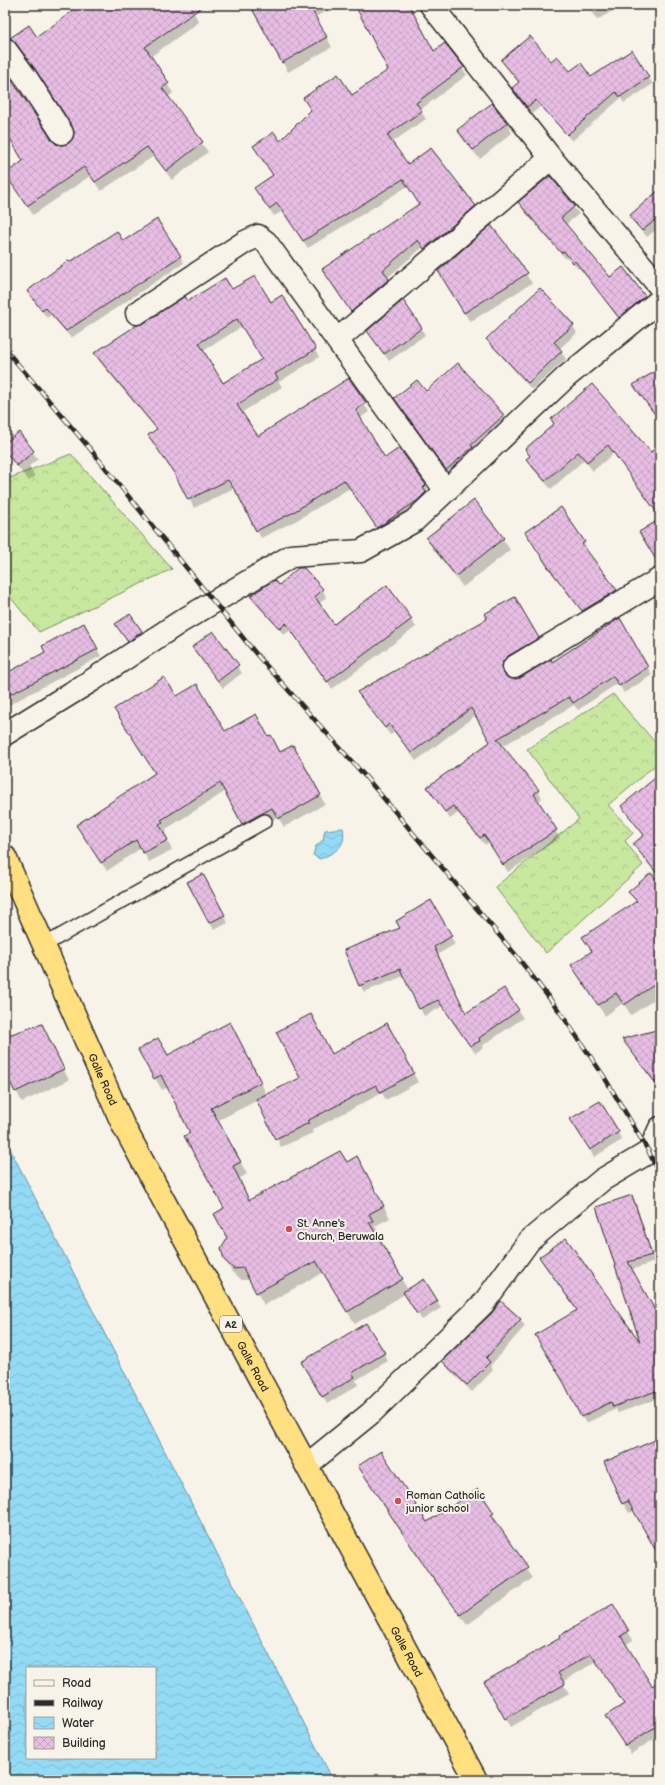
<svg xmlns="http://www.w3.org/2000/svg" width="665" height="1785" font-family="'Balsamiq Sans',sans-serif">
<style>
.forest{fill:url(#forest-crowns);stroke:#7a8a66}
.water{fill:url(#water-waves);stroke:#6994a4;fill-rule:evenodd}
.shadow{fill:#0003;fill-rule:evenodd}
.building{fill:url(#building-cross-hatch);stroke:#2b2b2b;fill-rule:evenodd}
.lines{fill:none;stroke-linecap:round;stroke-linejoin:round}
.lane-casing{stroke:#2b2b2b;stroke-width:16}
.street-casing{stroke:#2b2b2b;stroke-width:25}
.highway-casing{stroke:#2b2b2b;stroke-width:25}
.lane{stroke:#f7f3e8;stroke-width:13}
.street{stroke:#f7f3e8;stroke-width:22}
.highway{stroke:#ffdf80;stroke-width:22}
.rail-casing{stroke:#2b2b2b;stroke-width:4.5}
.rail{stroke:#f7f3e8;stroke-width:3;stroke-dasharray:9;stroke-linecap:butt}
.poi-dot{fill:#d1495b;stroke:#f7f3e8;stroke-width:1.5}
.labels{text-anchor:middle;stroke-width:4;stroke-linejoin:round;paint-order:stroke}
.shield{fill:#f7f3e8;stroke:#686764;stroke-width:1}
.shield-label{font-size:10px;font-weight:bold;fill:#2b2b2b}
.street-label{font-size:11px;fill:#2b2b2b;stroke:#f7f3e8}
.poi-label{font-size:11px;fill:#2b2b2b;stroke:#f7f3e8;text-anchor:start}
</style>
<defs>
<pattern id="forest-crowns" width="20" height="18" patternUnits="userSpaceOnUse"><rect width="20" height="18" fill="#c8e8a0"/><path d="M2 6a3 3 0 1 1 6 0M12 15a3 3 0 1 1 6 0" fill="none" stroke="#acc78a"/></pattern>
<pattern id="water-waves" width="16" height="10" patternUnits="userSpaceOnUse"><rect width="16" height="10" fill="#93daf5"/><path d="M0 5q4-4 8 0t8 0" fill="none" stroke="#7fbbd2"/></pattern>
<pattern id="building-cross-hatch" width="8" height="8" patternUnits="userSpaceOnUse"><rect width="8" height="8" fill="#e8bde4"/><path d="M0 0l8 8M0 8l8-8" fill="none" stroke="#c7a3c4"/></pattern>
</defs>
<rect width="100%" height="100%" fill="#f7f3e8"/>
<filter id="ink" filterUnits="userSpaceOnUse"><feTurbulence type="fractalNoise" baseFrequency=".025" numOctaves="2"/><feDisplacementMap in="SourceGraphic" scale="8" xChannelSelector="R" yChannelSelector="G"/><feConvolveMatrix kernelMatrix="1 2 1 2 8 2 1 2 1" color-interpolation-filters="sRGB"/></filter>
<g filter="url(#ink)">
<!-- forest -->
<path class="forest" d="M71,454L172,569L39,632L5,591V470L10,478Z
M613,694L660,748V761L608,805L633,833L625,841L643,865L546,953L495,887L579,819L527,749Z"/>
<!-- water -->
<path class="water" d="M343,828C347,847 335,852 320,859L313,855L316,846L323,840L325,830Z
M5,1139L333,1780H5ZM27,1668H155V1758H27Z"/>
<!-- shadow -->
<path class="shadow" d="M83,5H193L194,13L199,22L150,57L173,93L168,97L208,152L172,180L154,156L101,191L90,176L33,215L6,173L24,161L5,128V84L56,145L62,146L70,144L74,139L75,133L74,128L44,81L22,51L17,47L12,38H36Z
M251,5H338L315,17L332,47L288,72Z
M364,5H409L434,52L444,44L467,75L420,110L426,119L391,143L407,166L475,206L479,214L429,256L423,247L387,278L393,288L356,319L328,277L420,205L408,186L308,248L283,211L274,216L260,196L273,176L259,154L351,96L390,70Z
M589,5H623L597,20Z
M631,52L653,84L624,103L621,98L572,141L541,106L532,114L513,88L519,83L502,60L551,62L569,73L591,79Z
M507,123L512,133L480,159L464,141L458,131Z
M549,177L579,214L565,225L610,278L623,268L649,304L624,324L580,268L578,269L569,258L566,259L523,210L519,203Z
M660,191V233L657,229L647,237L630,216Z
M491,227L532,283L470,322L444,281Z
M123,242L180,256L184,263L71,338L51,315L47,318L28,291L70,263Z
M232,291L270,303L282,296L319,357L279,382L282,387L241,413L258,438L348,379L369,412L360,418L385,459L399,449L426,486L430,494L382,535L350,488L297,520L261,538L234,488L194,508L178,477L157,430L99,361L95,353L188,302ZM243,326L263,360L223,385L203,351Z
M573,326L577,333L559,349L566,359L532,390L492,346L488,339Z
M421,328L425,335L389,361L373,338Z
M458,364L503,416L509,427L453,480L396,398L426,392Z
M660,369V422L634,386Z
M5,421L14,437L18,433L38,459L29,466L35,477L29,481L5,452Z
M555,425L651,453L660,445V517L614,453L593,471L584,460L551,489L532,468L527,459L530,456L526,450Z
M474,502L503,539L510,550L463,587L433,549L427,538Z
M561,508L584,543L588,550L586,551L620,598L587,618L553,574L530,539Z
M279,587L322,589L326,597L319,604L334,626L387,587L416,627L332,689L291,630L284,635L256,604L252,597Z
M515,598L542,646L507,669L506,677L514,680L521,679L552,663L620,619L652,675L624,693L618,683L578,710L574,705L501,747L538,790L542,798L538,802L560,838L508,872L489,842L485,845L458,813L450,819L428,788L491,742L476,715L416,761L395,732L390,735L359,692L488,619Z
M130,615L143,635L130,644L119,628Z
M5,622L11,632L5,636Z
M84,625L101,656L5,707V675L46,653Z
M212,633L242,673L223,688L193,647Z
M176,698L224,732L268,737L280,753L292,747L325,804L284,827L278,817L248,833L226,791L166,829L167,832L164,834L172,850L149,862L141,848L107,871L83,834L156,774Z
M660,775V878L640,853L634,844L644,836L622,806Z
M207,882L228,923L214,930L188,883Z
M660,884V996L631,1015L623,1003L605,1016L579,976L593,952L590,948L636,903L630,892Z
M430,902L455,944L437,955L467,1015L503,989L523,1018L482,1046L483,1048L475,1053L443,1006L424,1016L404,976L364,992L360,985L401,928Z
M387,1024L418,1082L386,1100L382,1093L312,1130L313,1133L281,1147L258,1100L217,1121L247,1174L239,1179L249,1201L346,1163L364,1169L390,1218L375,1226L379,1233L375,1235L408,1290L424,1280L441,1308L422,1320L405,1294L355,1324L324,1272L264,1305L250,1280H242L232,1272L225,1260L228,1238L226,1208L192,1133L168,1087L162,1090L139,1050L167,1056L237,1036L267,1095L302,1079L332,1055Z
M42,1026L69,1080L22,1102L5,1070V1037Z
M660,1030V1090L623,1040Z
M599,1102L622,1140L594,1157L572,1119Z
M632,1196L636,1203L655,1262L631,1270L652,1307L660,1303V1398L618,1413L616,1409L586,1423L581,1416L577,1311L544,1264L642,1347L597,1207Z
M520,1319L525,1326L491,1365L493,1370L472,1392L448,1369L443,1361Z
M366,1324L388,1361L356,1380L358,1385L327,1404L302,1362Z
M660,1439V1548L634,1511L629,1513L623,1503Z
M366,1477L427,1523L478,1490L499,1524L497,1526L533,1578L467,1625L439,1585L438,1586Z
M612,1606L633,1640L625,1645L651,1687L660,1682V1735L631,1754L612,1725L625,1704L597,1661L562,1682L569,1693L511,1727L485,1682L561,1639Z"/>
<!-- building -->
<path class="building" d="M81,5H205L145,47L169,83L162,88L203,142L166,171L147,147L95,182L84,167L27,206L5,174L23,161L5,130V83L11,79L52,140L56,144L62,145L69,143L73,138L74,132L72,126L37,72L15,42L10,38L29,25L37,37Z
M250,5H309L327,37L282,63Z
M355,5H409L434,51L445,43L464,67L416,103L422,111L387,135L408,164L431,148L476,206L424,249L418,240L383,270L389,279L351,312L322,269L419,204L403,179L303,241L277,203L269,209L254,188L273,175L253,146L274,132L280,141L311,110L303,98L338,74L352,95L388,70Z
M530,36L551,61L557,56L570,71L581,63L591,77L632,50L649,77L620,97L616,92L567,135L536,100L527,107L512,88L519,82L501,60Z
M492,103L507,123L473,150L457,130Z
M550,176L575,206L561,218L610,277L623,267L645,296L619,318L575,261L573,263L564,251L561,253L518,202Z
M660,189V216L642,231L629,216Z
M157,219L181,256L66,331L46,308L42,311L27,291L69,260L70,262L117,231L123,241Z
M491,225L528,273L464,313L438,271Z
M255,276L271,302L282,295L316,349L275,374L278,379L237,405L258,436L349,378L366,403L356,410L385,458L399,448L426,485L423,488L426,492L418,500L377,528L344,480L292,513L256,531L238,495L228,480L188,500L174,473L148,435L157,429L94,353L137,325L144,323L185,296L188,301L225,278L232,289ZM237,319L262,359L223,383L199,343Z
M540,288L574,325L554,342L562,351L528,383L486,339Z
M403,300L422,328L384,354L367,331Z
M458,363L504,415L471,445L473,447L446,470L394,398L417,380L426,391Z
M660,368V421L633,385Z
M592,384L651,452L660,444V517L608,445L587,462L578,452L545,481L526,459L530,456L525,449L554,424L551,419Z
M19,432L34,451L17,466L5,451V443Z
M474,500L504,538L456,576L426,538Z
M561,507L585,542L582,544L617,590L582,611L548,567L525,532Z
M660,519V566L639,532Z
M298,568H304L323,589L315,597L334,624L387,585L412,619L327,682L286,623L280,629L250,596L274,580L279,585Z
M515,597L539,638L508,656L503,661L502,668L504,674L508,678L515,679L520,678L551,659L552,662L620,618L648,667L619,686L613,676L573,703L569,697L497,739L539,790L534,794L557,830L503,865L484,835L480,838L453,806L445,812L427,787L490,742L471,708L411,753L389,724L385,728L357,692L487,619L484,614Z
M130,614L142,631L128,642L115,624Z
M84,623L98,649L5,697V674L45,652L42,646Z
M213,631L239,665L218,681L192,647Z
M164,677L177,696L197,684L225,731L256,714L268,736L271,735L280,752L293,745L321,795L278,819L272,808L242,824L220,783L161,820L163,822L159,824L168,840L143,853L136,840L101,863L76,825L155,773L114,709Z
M660,774V877L633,844L644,835L621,806Z
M651,873L660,883V981L624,1005L616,993L598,1005L571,965L592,951L582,937L637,901L628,892Z
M203,874L225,915L209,923L187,882Z
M431,900L452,936L434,947L466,1013L504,988L519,1010L479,1038L480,1041L470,1046L438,1000L419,1009L400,969L359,986L344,950L400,928L396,921Z
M311,1014L332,1054L387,1023L414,1073L380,1092L376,1085L307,1121L309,1123L275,1139L256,1099L300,1078L276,1032Z
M230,1022L261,1082L211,1108L241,1162L233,1166L249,1200L340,1151L347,1162L357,1156L384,1206L369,1214L373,1221L369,1222L403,1279L347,1312L316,1261L256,1293L243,1268L234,1269L224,1260L221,1248L227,1238L214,1214L224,1208L184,1136L190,1133L161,1075L154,1079L138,1050L158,1038L168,1055Z
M42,1024L64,1069L15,1092L5,1073V1036Z
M660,1029V1089L622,1039Z
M600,1101L619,1132L590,1150L570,1119Z
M632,1195L652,1255L628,1262L660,1319V1393H656V1391L613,1407L611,1402L581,1417L564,1383L535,1335L577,1310L539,1257L566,1238L640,1342L596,1207Z
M424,1279L438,1301L417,1314L403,1292Z
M501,1301L521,1319L486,1358L490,1362L467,1385L442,1361L492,1313Z
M366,1323L385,1353L352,1373L355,1377L322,1397L301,1362Z
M660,1438V1558L628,1501L622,1504L604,1462Z
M381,1451L427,1522L478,1489L494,1513L491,1515L528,1567L460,1615L432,1576H431L358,1466Z
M613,1604L629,1631L621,1636L652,1686L660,1680V1724L625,1746L605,1716L624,1704L591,1654L558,1673L565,1684L505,1719L484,1682L560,1638L559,1636Z"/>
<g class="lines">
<defs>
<path id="lane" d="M44,945L265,821"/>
<path id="street" d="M431,5L551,158L660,287
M5,49L27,79L62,133
M137,313L245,242L258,236L266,242L446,491
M337,340L551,158
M514,667L660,579
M5,734L91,681L180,622L291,556L361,551L414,521L565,378L660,300
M307,1465L371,1413L483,1304L529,1241L602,1180L649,1152L660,1128"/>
<g id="highway">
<path id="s1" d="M5,857L123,1125L476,1780"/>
</g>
</defs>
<!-- lane casing -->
<use href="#lane" class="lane-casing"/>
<!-- street casing -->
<use href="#street" class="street-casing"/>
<!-- highway casing -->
<use href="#highway" class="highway-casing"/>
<!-- lane -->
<use href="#lane" class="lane"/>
<!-- street -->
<use href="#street" class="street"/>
<!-- highway -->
<use href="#highway" class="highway"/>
<defs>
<path id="rail" d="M5,349L91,450L257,655L364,775L515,954L560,1012L603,1075L649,1152L660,1176"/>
</defs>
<!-- rail casing -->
<use href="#rail" class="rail-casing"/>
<!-- rail -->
<use href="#rail" class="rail"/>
</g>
</g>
<!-- markers -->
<g class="poi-dot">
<circle cx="289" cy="1229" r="4"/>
<circle cx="398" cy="1501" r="4"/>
</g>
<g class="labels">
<!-- shield labels -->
<rect class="shield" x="220" y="1316" width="22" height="16" rx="3"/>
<g class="shield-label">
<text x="231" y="1328">A2</text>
</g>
<!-- street labels -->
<g class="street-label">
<text dy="4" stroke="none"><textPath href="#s1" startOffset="243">Galle Road</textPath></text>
<text dy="4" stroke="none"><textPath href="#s1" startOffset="567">Galle Road</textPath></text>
<text dy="4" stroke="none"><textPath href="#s1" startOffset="891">Galle Road</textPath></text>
</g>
<!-- poi labels -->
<g class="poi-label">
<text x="297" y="1227">St. Anne's<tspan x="297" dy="13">Church, Beruwala</tspan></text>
<text x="406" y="1499">Roman Catholic<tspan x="406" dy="13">junior school</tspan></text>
</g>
</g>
<!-- margin -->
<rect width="665" height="1785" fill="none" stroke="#f7f3e8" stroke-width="20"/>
<rect x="10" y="10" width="645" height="1765" fill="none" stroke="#2b2b2b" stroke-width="1.5" filter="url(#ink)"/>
<!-- legend -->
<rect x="26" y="1667" width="130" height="92" fill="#f7f3e8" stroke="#a5a39c"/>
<rect x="34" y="1680" width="20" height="6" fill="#f7f3e8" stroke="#a5a39c"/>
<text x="62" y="1687" font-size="12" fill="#2b2b2b">Road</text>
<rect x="34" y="1700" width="20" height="6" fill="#2b2b2b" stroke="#a5a39c"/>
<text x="62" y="1707" font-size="12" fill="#2b2b2b">Railway</text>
<rect x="34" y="1717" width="20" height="12" fill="url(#water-waves)" stroke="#a5a39c"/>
<text x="62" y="1727" font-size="12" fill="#2b2b2b">Water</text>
<rect x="34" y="1737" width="20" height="12" fill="url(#building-cross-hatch)" stroke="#a5a39c"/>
<text x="62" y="1747" font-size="12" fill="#2b2b2b">Building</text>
</svg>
